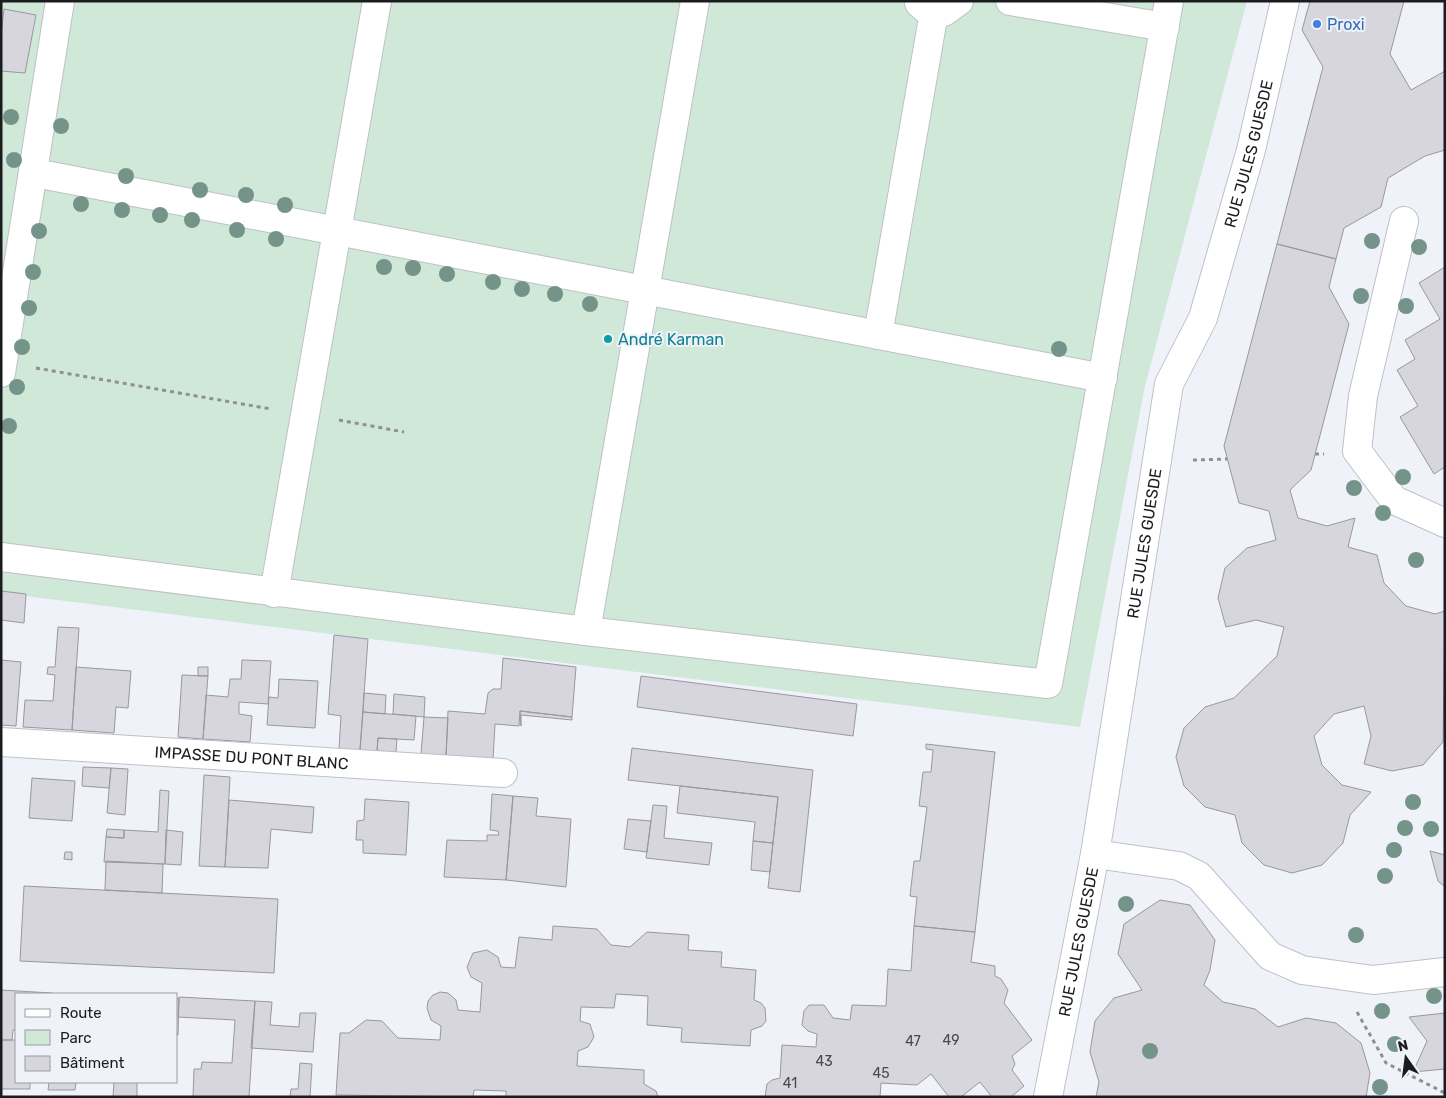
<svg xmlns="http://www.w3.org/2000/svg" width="1446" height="1098" font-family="Rubik,sans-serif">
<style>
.green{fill:#cfe8d7}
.building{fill:#d7d5dd;stroke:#99979f}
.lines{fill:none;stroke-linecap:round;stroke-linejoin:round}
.minor-casing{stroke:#bfc0c8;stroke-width:30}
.path{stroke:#8e9096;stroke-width:3;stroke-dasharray:4 4;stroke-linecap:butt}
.minor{stroke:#fff;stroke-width:28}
.tree{fill:#759489}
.shop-dot{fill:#3f7fe0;stroke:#f0f2fa;stroke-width:2}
.culture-dot{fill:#0f9aa8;stroke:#f0f2fa;stroke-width:2}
.labels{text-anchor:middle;stroke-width:4;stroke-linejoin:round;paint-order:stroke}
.number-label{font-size:14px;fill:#4a4a4e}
.shop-label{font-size:16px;fill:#366cbe;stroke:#f0f2fa;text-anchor:start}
.street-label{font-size:16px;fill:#1b1c1f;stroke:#f0f2fa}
.culture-label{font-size:16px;fill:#0d838f;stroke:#f0f2fa;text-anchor:start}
</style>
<rect width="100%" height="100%" fill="#f0f2fa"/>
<!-- green -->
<path class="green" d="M1,1H1247L1145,386L1080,727L1,593Z"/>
<!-- building -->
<path class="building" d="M1310,1H1404L1390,54L1411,90L1445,71V150L1425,156L1388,178L1381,207L1344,228L1336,259L1277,244L1323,67L1302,30Z
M4,9L36,15L25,73L1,71V34Z
M1277,244L1336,259L1329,287L1349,324L1311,470L1290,490L1298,518L1327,526L1355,518L1348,547L1377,555L1384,583L1406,606L1435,614L1445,611L1443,742L1423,765L1392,771L1364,764L1371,736L1364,706L1334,714L1314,736L1322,765L1342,785L1371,792L1350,815L1343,843L1322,865L1292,873L1264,865L1242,843L1235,815L1205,807L1184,786L1176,757L1184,728L1205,707L1234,698L1277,656L1284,627L1256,620L1226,627L1218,598L1225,568L1247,548L1276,540L1269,511L1239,503L1224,446Z
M1445,267V467L1434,474L1400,417L1418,406L1397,370L1415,359L1405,340L1440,319L1419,283Z
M1,591L26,594L24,623L1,620Z
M58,627L79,628L72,730L23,727L25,700L53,701L55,675L47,674L48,667H55Z
M334,635L368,639L360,750L339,749L341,716L328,714Z
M503,658L576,667L572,717L520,711L519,726L495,724L493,759L446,756L448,711L485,714L488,693L493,689H501Z
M1,660L21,662L16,726L1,725Z
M242,660L271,661L268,704L239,702V714L252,716L250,742L203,739L206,695L228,697L230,679H241Z
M76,667L131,671L128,708L116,707L114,733L72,730Z
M198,667H208V676H198Z
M182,675L208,676L203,739L178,737Z
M641,676L857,704L853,736L637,707Z
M279,679L318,681L315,728L267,725L269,697L278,698Z
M364,693L386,695L385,714L363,712Z
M394,694L425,697L424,717L393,714Z
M520,711L572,717V720L521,715V726Z
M363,712L416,716L414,740L378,738L377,751L360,750Z
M424,717L448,718L446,756L421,754Z
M378,738L397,739L396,752L377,751Z
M926,744L995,752L975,932L914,926L917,897L910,896L914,861H920L927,807L919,806L923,772H931L933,750L926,749Z
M632,748L813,770L800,892L768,888L778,797L628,780Z
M83,767L111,768L109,788L82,786Z
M111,768L128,769L125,815L107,813Z
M204,775L230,777L225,867L199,866Z
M32,778L75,781L72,821L29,818Z
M680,786L778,797L773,843L753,841L755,822L677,813Z
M160,790L169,791L165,864L104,862L106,837L124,838V830L158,832Z
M492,794L513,796L506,880L444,877L447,840L487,841V835H499L498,831L490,830Z
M513,796L538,798L536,816L571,819L566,887L506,880Z
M365,799L409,802L406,855L363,853V840H356L357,821L364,820Z
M229,800L314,807L312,833L271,829L268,868L225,867Z
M653,805L667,806L664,838L712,843L709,865L646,858Z
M628,819L651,821L647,852L624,849Z
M107,829L124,830V838L106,837Z
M166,830L183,832L181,865L165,864Z
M753,841L773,843L770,872L751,870Z
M1430,851L1445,855V887L1438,881Z
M65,852H72V860L64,859Z
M106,861L163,864L162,893L105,890Z
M24,886L278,899L274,973L20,961Z
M1160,900L1190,905L1215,940L1210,970L1204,985L1223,1002L1255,1009L1278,1027L1306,1018L1336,1023L1361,1043L1370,1073L1366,1097H1096L1099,1082L1090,1052L1095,1021L1114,998L1142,990L1118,954L1124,924Z
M553,926L597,929L611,945L630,947L647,932L689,935L688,950L722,952L721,967L756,970L754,1000L761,1003L765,1008L766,1021L762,1026L751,1030L750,1046L681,1042L682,1028L647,1025L648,996L616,994L614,1008L581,1007L580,1021L590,1024L594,1037L588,1047L578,1051L577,1066L644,1070V1084L656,1091L658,1097H506V1091L474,1090L473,1097L336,1095L340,1033H349L366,1020L382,1021L398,1038L440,1040L441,1026L431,1020L427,1008L428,1001L433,995L440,992L448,993L456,1000L458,1010L480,1012L482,983L471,977L467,967L473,953L487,950L498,957L501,967L515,968L519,937L552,940Z
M914,926L975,932L971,962L995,966V976L1001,979L1008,990L1004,1003L1032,1040L1012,1056L1015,1064L1012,1070L1024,1086L1011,1097H992L980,1082L961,1097H949L931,1074L917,1085L881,1083L880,1097H765L767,1084L772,1080L780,1078L782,1045L816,1047L817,1034L808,1031L802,1025L804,1011L809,1005H824L833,1018L850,1020L852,1005L886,1006L888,969L911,971Z
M1,990L52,993V994H16V1030H13L12,1040H1Z
M179,997L255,1001L249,1097H193L194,1069H201L202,1062L232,1063L235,1020L178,1017Z
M176,998L179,999L178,1035H176Z
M255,1001L272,1002L270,1025L299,1027L300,1013H316L313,1052L251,1048Z
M1445,1013V1069L1413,1072L1427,1041L1409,1017Z
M1,1040H16V1082H30V1089H1Z
M300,1063L312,1064L310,1097H290L291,1089H298Z
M49,1082H76L75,1090H48Z
M114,1082H137V1097H113Z"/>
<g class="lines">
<defs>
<g id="minor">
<path d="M1010,1L1165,27"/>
<path d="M919,3L926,9L944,12L959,1"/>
<path d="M35,173L1103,378"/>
<path d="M1404,221L1363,396L1357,451L1394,500L1445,523"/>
<path d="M878,335L934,12"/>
<path d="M1,373L60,1"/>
<path d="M1,557L586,631L1048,684L1169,1"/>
<path d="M274,593L377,1"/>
<path d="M586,631L695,1"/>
<path id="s1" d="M1,742L503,773"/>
<path d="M1095,854L1179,866L1199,876L1270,956L1302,970L1373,980L1445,972"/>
<path id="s2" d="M1048,1097L1095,854L1169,384L1203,318L1251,150L1285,1"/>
</g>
</defs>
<!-- minor casing -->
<use href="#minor" class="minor-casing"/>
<!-- path -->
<path class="path" d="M36,368L271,409
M339,420L404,432
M1315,454H1324
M1193,460L1227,459
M1357,1012L1386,1063L1445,1093"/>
<!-- minor -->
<use href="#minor" class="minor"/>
</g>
<!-- trees -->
<g class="tree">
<circle cx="11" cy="117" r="8"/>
<circle cx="61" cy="126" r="8"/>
<circle cx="14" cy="160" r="8"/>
<circle cx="126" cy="176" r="8"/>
<circle cx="200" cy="190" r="8"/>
<circle cx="246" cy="195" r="8"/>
<circle cx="81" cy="204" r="8"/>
<circle cx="285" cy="205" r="8"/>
<circle cx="122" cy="210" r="8"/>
<circle cx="160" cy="215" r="8"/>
<circle cx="192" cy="220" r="8"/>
<circle cx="237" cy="230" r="8"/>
<circle cx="39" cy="231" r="8"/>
<circle cx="276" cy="239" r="8"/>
<circle cx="1372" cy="241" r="8"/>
<circle cx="1419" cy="247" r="8"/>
<circle cx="384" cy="267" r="8"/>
<circle cx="413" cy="268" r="8"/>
<circle cx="33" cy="272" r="8"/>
<circle cx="447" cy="274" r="8"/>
<circle cx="493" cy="282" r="8"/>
<circle cx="522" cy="289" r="8"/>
<circle cx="555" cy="294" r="8"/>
<circle cx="1361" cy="296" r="8"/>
<circle cx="590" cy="304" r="8"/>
<circle cx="1406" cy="306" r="8"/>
<circle cx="29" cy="308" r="8"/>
<circle cx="22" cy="347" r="8"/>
<circle cx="1059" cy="349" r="8"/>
<circle cx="17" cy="387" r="8"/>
<circle cx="9" cy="426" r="8"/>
<circle cx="1403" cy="477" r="8"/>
<circle cx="1354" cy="488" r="8"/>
<circle cx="1383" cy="513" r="8"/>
<circle cx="1416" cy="560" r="8"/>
<circle cx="1413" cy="802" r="8"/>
<circle cx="1405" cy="828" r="8"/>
<circle cx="1431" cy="829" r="8"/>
<circle cx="1394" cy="850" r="8"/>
<circle cx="1385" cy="876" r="8"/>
<circle cx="1126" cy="904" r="8"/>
<circle cx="1356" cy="935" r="8"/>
<circle cx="1434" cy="996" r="8"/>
<circle cx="1382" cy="1011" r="8"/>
<circle cx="1395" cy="1044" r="8"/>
<circle cx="1150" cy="1051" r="8"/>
<circle cx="1380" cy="1087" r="8"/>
</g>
<!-- markers -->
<circle class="shop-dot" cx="1317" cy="24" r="5"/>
<circle class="culture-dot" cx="608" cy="339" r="5"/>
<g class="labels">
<!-- number labels -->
<g class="number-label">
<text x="951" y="1045">49</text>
<text x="913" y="1046">47</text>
<text x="824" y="1066">43</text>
<text x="881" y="1078">45</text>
<text x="790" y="1088">41</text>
</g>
<!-- shop labels -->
<g class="shop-label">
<text x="1327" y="30">Proxi</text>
</g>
<!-- street labels -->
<g class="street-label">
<text dy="6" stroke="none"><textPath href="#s2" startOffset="968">RUE JULES GUESDE</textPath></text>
<text dy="6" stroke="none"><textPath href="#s2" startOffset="562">RUE JULES GUESDE</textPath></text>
<text dy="6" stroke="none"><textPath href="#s1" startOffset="251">IMPASSE DU PONT BLANC</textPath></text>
<text dy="6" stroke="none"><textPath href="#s2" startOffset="158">RUE JULES GUESDE</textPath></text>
</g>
<!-- culture labels -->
<g class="culture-label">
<text x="618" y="345">André Karman</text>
</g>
</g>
<!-- border -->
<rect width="1446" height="1098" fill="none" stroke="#1b1c1f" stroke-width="5"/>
<!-- legend -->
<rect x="15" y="993" width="162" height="90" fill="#f0f2fa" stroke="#9b9ca2"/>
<rect x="25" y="1009" width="25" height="8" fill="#ffffff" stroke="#9b9ca2"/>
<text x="60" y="1018" font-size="15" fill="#1b1c1f">Route</text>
<rect x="25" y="1030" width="25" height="15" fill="#cfe8d7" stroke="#9b9ca2"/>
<text x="60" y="1043" font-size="15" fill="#1b1c1f">Parc</text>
<rect x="25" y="1056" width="25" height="15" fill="#d7d5dd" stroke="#9b9ca2"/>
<text x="60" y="1068" font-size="15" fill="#1b1c1f">Bâtiment</text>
<!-- north arrow -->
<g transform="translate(1406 1058) rotate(346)" stroke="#f0f2fa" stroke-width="4" paint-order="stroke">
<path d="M0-4L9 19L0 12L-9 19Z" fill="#1b1c1f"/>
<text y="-8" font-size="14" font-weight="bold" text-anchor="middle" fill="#1b1c1f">N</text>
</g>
</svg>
